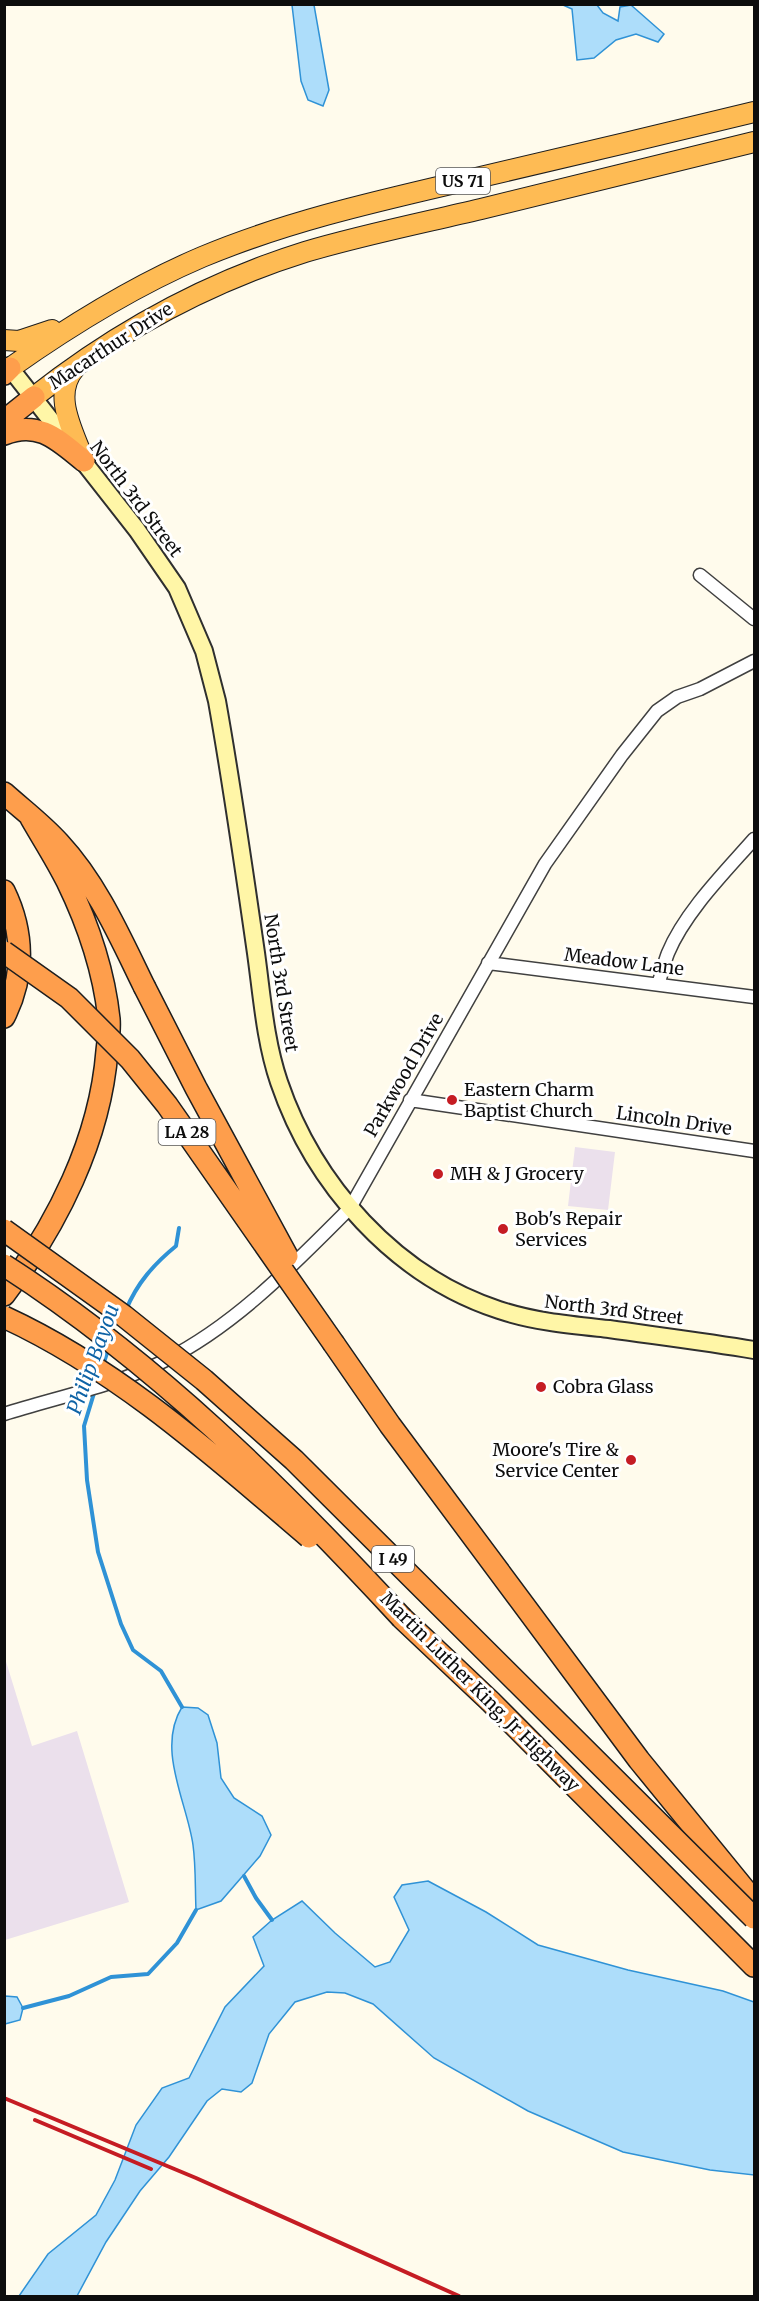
<svg xmlns="http://www.w3.org/2000/svg" width="759" height="2301" font-family="Merriweather,serif">
<style>
.industrial{fill:#ebe0ec}
.water{fill:#adddfa;stroke:#2f92d6;stroke-width:1.5}
.lines{fill:none;stroke-linecap:round;stroke-linejoin:round}
.stream{stroke:#2f92d6;stroke-width:4}
.minor-casing{stroke:#404040;stroke-width:15}
.secondary-casing{stroke:#2f2f2f;stroke-width:20}
.trunk-casing{stroke:#1e1e1e;stroke-width:22}
.motorway-casing{stroke:#1e1e1e;stroke-width:24}
.minor{stroke:#fff;stroke-width:12}
.secondary{stroke:#fff6a7;stroke-width:16}
.trunk{stroke:#febb54;stroke-width:20}
.motorway{stroke:#fe9e4c;stroke-width:21}
.rail{stroke:#c51c23;stroke-width:4}
.motorway-bridge-casing{stroke:#1e1e1e;stroke-width:24;stroke-linecap:butt}
.motorway-bridge{stroke:#fe9e4c;stroke-width:21}
.poi-dot{fill:#c51c23;stroke:#fff;stroke-width:2}
.labels{text-anchor:middle;stroke-width:6;stroke-linejoin:round;paint-order:stroke}
.shield{fill:#fff;stroke:#565656;stroke-width:1.5}
.shield-label{font-size:16px;font-weight:bold;fill:#0d0d0d}
.street-label{font-size:18px;fill:#0d0d0d;stroke:#fff}
.poi-label{font-size:18px;fill:#0d0d0d;stroke:#fff;text-anchor:start}
.water-label{font-size:20px;font-style:italic;fill:#0e63a6;stroke:#fff}
</style>
<rect width="100%" height="100%" fill="#fffbec"/>
<!-- industrial -->
<path class="industrial" d="M575,1147L615,1152L608,1210L568,1206Z
M4,1655L32,1746L77,1731L129,1902L5,1940Z"/>
<!-- water -->
<path class="water" d="M292,5H314L329,90L323,106L308,100L301,81Z
M563,5H597L603,13L618,21L620,7L631,5L664,34L658,42L636,34L616,40L594,58L577,60L572,9Z
M182,1707L198,1708L208,1715L217,1743L221,1778L234,1798L262,1816L271,1835L260,1856L221,1901L196,1910C195,1889 196,1867 193,1845C187,1802 156,1749 182,1707Z
M428,1881L486,1912L538,1945L628,1970L723,1991L754,2002V2175L710,2170L623,2152L528,2111L434,2058L373,2004L345,1993L327,1992L295,2002L269,2034L252,2083L241,2092L222,2089L207,2101L169,2157L140,2191L106,2242L77,2296H19L48,2254L96,2215L115,2180L136,2125L162,2088L189,2078L225,2007L264,1966L253,1937L272,1920L302,1901L335,1933L375,1967L390,1962L409,1930L394,1897L402,1885Z
M5,1996L17,1997L23,2008L20,2020L5,2024Z"/>
<g class="lines">
<!-- stream -->
<path class="stream" d="M126,1310C137,1283 154,1264 176,1246L179,1228
M103,1365L108,1350
M95,1390L84,1426L87,1480L98,1552L121,1624L133,1650L161,1671L182,1707
M244,1876L256,1898L272,1920
M23,2008L69,1996L111,1977L148,1974L177,1943L196,1910"/>
<defs>
<path id="minor" d="M700,575L754,619
M488,963L754,997
M658,984C662,974 664,963 668,953C685,912 725,872 754,839
M410,1100L754,1151
M4,1414C58,1397 114,1386 164,1361C236,1325 294,1264 350,1208L545,864L622,755L657,711L677,697L700,689L754,661"/>
<path id="secondary" d="M10,368L137,530L177,588L204,651L217,701C232,785 244,869 256,953C262,996 265,1041 279,1082C314,1185 395,1276 499,1310C535,1322 572,1325 609,1329C658,1336 706,1342 754,1350"/>
<path id="trunk" d="M4,340L19,341L52,330
M10,368C71,325 134,286 202,257C288,221 378,201 468,180C563,158 659,135 754,112
M75,368C51,395 74,432 84,461
M34,397C115,333 206,283 305,252C362,235 422,223 481,209C572,187 663,164 754,142"/>
<path id="motorway" d="M4,374L10,368
M4,421L34,397
M4,434C39,420 58,440 84,461
M4,793C23,810 43,825 59,843C97,884 120,937 144,986
M4,891C24,932 25,976 4,1017
M4,1295C57,1225 100,1140 107,1051C108,1041 110,1030 109,1019C104,972 88,924 67,881C56,859 43,839 31,818
M334,1344L390,1425L639,1760L754,1901
M402,1618L491,1702L754,1966"/>
</defs>
<!-- minor casing -->
<use href="#minor" class="minor-casing"/>
<!-- secondary casing -->
<use href="#secondary" class="secondary-casing"/>
<!-- trunk casing -->
<use href="#trunk" class="trunk-casing"/>
<!-- motorway casing -->
<use href="#motorway" class="motorway-casing"/>
<!-- minor -->
<use href="#minor" class="minor"/>
<!-- secondary -->
<use href="#secondary" class="secondary"/>
<!-- trunk -->
<use href="#trunk" class="trunk"/>
<!-- motorway -->
<use href="#motorway" class="motorway"/>
<!-- rail -->
<path class="rail" d="M4,2098L196,2178L459,2296
M35,2120L151,2169"/>
<defs>
<path id="motorway-bridge" d="M4,952L69,998L130,1059L167,1105L334,1344
M144,986L196,1088L287,1256
M4,1230L124,1316L204,1380L294,1460L754,1918
M4,1265C155,1362 281,1487 402,1618
M4,1317C119,1370 214,1456 309,1537"/>
</defs>
<!-- motorway-bridge casing -->
<use href="#motorway-bridge" class="motorway-bridge-casing"/>
<!-- motorway-bridge -->
<use href="#motorway-bridge" class="motorway-bridge"/>
</g>
<!-- markers -->
<g class="poi-dot">
<circle cx="452" cy="1100" r="6"/>
<circle cx="438" cy="1174" r="6"/>
<circle cx="503" cy="1229" r="6"/>
<circle cx="541" cy="1387" r="6"/>
<circle cx="631" cy="1460" r="6"/>
</g>
<g class="labels">
<!-- shield labels -->
<g class="shield">
<rect x="436" y="168" width="54" height="26" rx="4.5"/>
<rect x="158.5" y="1119" width="57" height="26" rx="4.5"/>
<rect x="372" y="1546" width="42" height="26" rx="4.5"/>
</g>
<g class="shield-label">
<text x="463" y="187">US 71</text>
<text x="187" y="1138">LA 28</text>
<text x="393" y="1565">I 49</text>
</g>
<!-- street labels -->
<g class="street-label">
<text transform="translate(111 346) rotate(-33)" y="6">Macarthur Drive</text>
<text transform="translate(136 499) rotate(53)" y="6">North 3rd Street</text>
<text transform="translate(624 962) rotate(7)" y="6">Meadow Lane</text>
<text transform="translate(281 983) rotate(81)" y="6">North 3rd Street</text>
<text transform="translate(404 1075) rotate(-60)" y="6">Parkwood Drive</text>
<text transform="translate(674 1121) rotate(8)" y="6">Lincoln Drive</text>
<text transform="translate(614 1310) rotate(7)" y="6">North 3rd Street</text>
<text transform="translate(480 1692) rotate(45)" y="6">Martin Luther King, Jr Highway</text>
</g>
<!-- poi labels -->
<g class="poi-label">
<text x="464" y="1096">Eastern Charm<tspan x="464" dy="21">Baptist Church</tspan></text>
<text x="450" y="1180">MH &amp; J Grocery</text>
<text x="515" y="1225">Bob's Repair<tspan x="515" dy="21">Services</tspan></text>
<text x="553" y="1393">Cobra Glass</text>
<text x="619" y="1456" text-anchor="end">Moore's Tire &amp;<tspan x="619" dy="21">Service Center</tspan></text>
</g>
<!-- water labels -->
<g class="water-label">
<text transform="translate(93 1359) rotate(-70)" y="7">Philip Bayou</text>
</g>
</g>
<!-- border -->
<rect width="759" height="2301" fill="none" stroke="#0d0d0d" stroke-width="12"/>
</svg>
